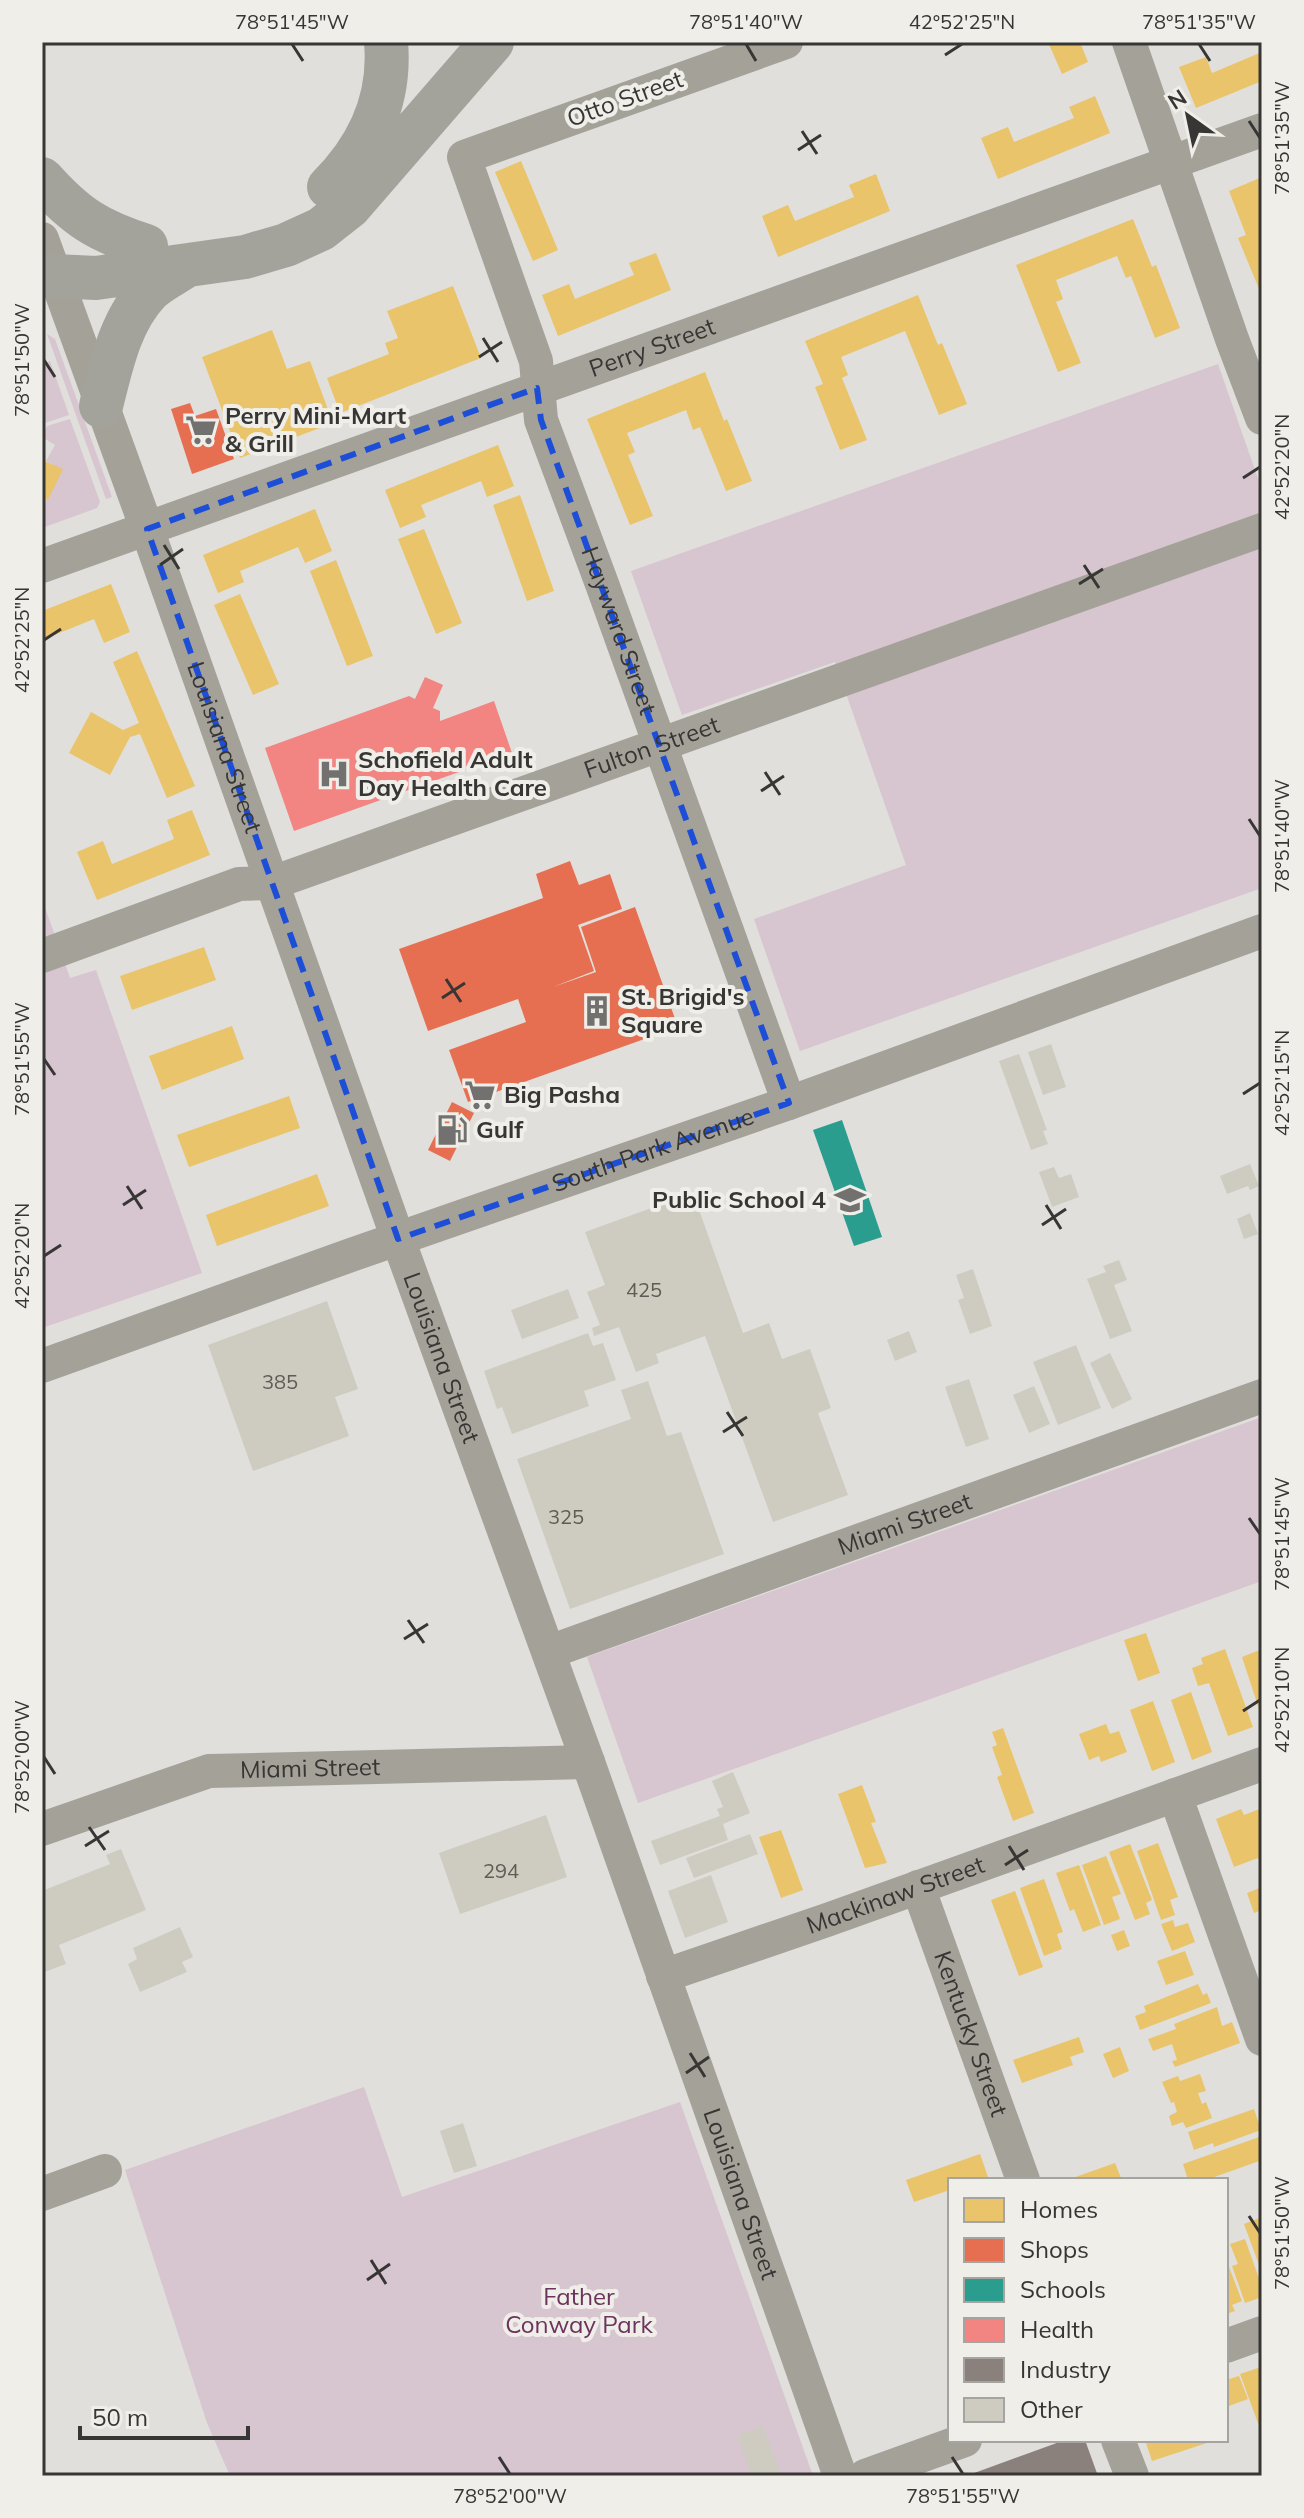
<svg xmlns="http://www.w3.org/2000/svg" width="1304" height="2518" font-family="Mulish,sans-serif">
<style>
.green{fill:#d7c5d0}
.homes{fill:#e9c46a}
.shops{fill:#e76f51}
.schools{fill:#2a9d8f}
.health{fill:#f28482}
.industry{fill:#8a817c}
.building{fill:#ceccc0}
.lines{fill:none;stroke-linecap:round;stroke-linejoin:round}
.minor{stroke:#a4a298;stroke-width:34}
.highway{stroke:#a4a39b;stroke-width:44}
.marked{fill:none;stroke:#1d4ed8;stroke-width:6;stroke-dasharray:16 10;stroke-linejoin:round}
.ticks{fill:none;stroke:#373634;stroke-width:3}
.labels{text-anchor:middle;stroke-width:8;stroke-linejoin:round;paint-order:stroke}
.number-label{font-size:20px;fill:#5d5c57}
.street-label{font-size:24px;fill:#373634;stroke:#efeee8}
.poi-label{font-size:24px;font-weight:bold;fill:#373634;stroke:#efeee8;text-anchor:start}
.park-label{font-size:24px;fill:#6c335e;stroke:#efeee8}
.neatline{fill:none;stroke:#373634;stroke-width:3}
.ticks-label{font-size:20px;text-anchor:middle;fill:#373634}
</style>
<rect width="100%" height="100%" fill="#e0dfdc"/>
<!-- green -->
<path class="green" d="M47,334L55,339L112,497L106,499Z
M50,361L69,415L42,424V364Z
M1218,364L1262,490V888L800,1051L754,919L906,865L835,662L682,715L631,571Z
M70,419L100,502L97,508L42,528V497L47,500L62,470L46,461L55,445L42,437L47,426Z
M42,899L70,978L96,970L202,1273L42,1328Z
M1262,1417V1581L638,1803L587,1657Z
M364,2087L402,2197L680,2102L813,2476H230L207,2423L125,2170Z"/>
<!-- homes -->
<path class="homes" d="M1048,42H1080L1088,62L1062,74Z
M1262,52V81L1196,108L1179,67L1206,57L1212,73Z
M1095,96L1110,133L998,179L981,138L1008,127L1014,142L1074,118L1069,107Z
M521,161L558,250L533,261L495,172Z
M876,174L890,211L778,257L762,216L788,205L795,221L854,197L849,185Z
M1262,177V207L1259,208L1262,215V296L1238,238L1246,235L1229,191Z
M1133,219L1152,267L1156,265L1180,328L1155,338L1131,276L1126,278L1117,256L1056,280L1063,299L1056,302L1081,363L1058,372L1016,265Z
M656,253L671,290L558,336L542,295L569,284L575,299L634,275L629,263Z
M453,286L481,358L340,413L327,378L389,354L385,343L398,338L387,311Z
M918,295L938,345L942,343L967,404L939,415L905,331L841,357L848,375L842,378L867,440L840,450L815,387L823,384L805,341Z
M272,330L287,369L310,361L333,423L240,458L202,357Z
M705,372L724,421L727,419L752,481L726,491L700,427L693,430L686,410L627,433L635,452L628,455L653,516L630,525L587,419Z
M498,445L514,486L487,497L481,481L421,505L426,517L400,528L385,490Z
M42,460L63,469L48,500L42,497Z
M520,495L554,591L527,601L493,505Z
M315,509L332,551L305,563L298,547L240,571L244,582L218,593L203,555Z
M424,529L462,623L436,634L398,539Z
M336,560L373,656L347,666L310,571Z
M111,584L130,632L104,643L94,619L42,640V611Z
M240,594L279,684L253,695L214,605Z
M137,651L195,786L167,798L140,734L130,737L110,775L69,753L91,712L123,730L139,723L113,662Z
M192,810L210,855L97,900L77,852L103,841L112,864L174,839L167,820Z
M204,947L216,980L132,1010L120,976Z
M232,1026L244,1059L162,1090L149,1056Z
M289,1096L300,1128L189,1167L177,1135Z
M317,1174L329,1206L217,1246L206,1215Z
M1146,1633L1160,1673L1138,1681L1124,1640Z
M1225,1649L1253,1727L1228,1736L1209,1683L1198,1686L1192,1668L1203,1664L1201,1658Z
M1262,1649V1708L1259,1709L1242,1657Z
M1191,1692L1212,1752L1192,1760L1171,1700Z
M1153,1701L1175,1762L1152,1771L1130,1710Z
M1106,1724L1110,1734L1119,1731L1127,1752L1101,1762L1099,1756L1089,1760L1079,1734Z
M1003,1728L1034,1813L1013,1821L997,1777L1002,1775L992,1747L997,1745L992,1732Z
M862,1785L876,1822L871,1823L887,1863L865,1868L838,1794Z
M1262,1808V1867L1258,1858L1234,1867L1216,1819L1241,1809L1244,1815Z
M781,1830L803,1890L781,1898L759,1837Z
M1158,1843L1178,1897L1170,1900L1175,1915L1161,1920L1137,1851Z
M1130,1844L1152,1900L1146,1903L1150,1914L1135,1920L1109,1852Z
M1106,1856L1121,1894L1112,1897L1120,1919L1104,1925L1082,1865Z
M1079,1865L1101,1925L1083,1932L1074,1909L1070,1911L1056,1873Z
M1044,1879L1063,1932L1057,1934L1062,1949L1044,1956L1020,1888Z
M1262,1887V1910L1254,1913L1247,1893Z
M1015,1891L1043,1967L1019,1976L991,1900Z
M1173,1920L1175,1927L1188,1923L1195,1942L1172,1951L1161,1924Z
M1124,1930L1130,1946L1117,1951L1111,1935Z
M1185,1951L1194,1975L1166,1985L1157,1961Z
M1198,1984L1203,1995L1207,1993L1211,2003L1140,2030L1135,2016L1146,2012L1144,2006Z
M1217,2007L1222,2026L1232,2022L1240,2043L1175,2067L1172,2061L1177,2060L1172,2044L1153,2051L1148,2039L1176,2029L1174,2024Z
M1079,2037L1084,2052L1070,2057L1073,2065L1022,2083L1013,2060Z
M1120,2047L1129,2071L1113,2078L1103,2054Z
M1200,2074L1206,2091L1198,2093L1202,2104L1206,2102L1212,2118L1186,2128L1183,2122L1172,2126L1169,2116L1177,2112L1174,2102L1171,2103L1162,2082L1178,2076L1180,2081Z
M1254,2109L1261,2130L1214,2147L1213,2143L1194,2150L1188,2132Z
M1262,2136V2160L1206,2180H1188L1183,2164Z
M980,2154L988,2177L979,2180H950V2190L914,2202L906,2180Z
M1115,2163L1121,2178L1067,2180Z
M1262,2217V2273L1244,2224Z
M1245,2239L1262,2287V2297L1245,2303L1232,2266L1238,2264L1230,2244Z
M1226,2259L1242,2301L1232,2305L1235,2311L1226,2314Z
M1261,2367L1262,2369V2434L1240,2374Z
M1239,2376L1248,2399L1229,2406L1226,2398V2380Z
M1145,2440H1212L1213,2441L1152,2461Z"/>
<!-- shops -->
<path class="shops" d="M190,403L195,416L216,409L234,459L192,474L171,409Z
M570,861L579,885L610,874L622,909L578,925L594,971L553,987L596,972L581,927L635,907L678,1027L468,1102L449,1050L526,1022L518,999L428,1031L399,949L543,898L536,874Z
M452,1102L474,1113L450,1161L428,1150Z"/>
<!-- schools -->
<path class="schools" d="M842,1120L882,1237L854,1246L813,1130Z"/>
<!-- health -->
<path class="health" d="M425,677L443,685L433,708L440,711V721L494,701L512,753L294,831L265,748L409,696L415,699Z"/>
<!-- industry -->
<path class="industry" d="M1065,2440H1085L1098,2476H966Z"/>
<!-- building -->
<path class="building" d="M1051,1044L1066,1087L1043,1095L1028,1052Z
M1019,1054L1047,1130L1043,1131L1048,1144L1031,1150L999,1061Z
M1250,1164L1259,1186L1250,1190L1248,1186L1227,1194L1220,1176Z
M1054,1167L1059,1178L1071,1174L1079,1197L1052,1207L1039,1172Z
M693,1193L743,1333L769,1323L782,1359L810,1349L831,1408L818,1413L848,1495L773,1522L705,1336L656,1354L659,1363L636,1372L619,1327L594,1336L592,1328L600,1325L587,1292L605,1285L585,1232Z
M1250,1213L1258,1234L1244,1239L1237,1219Z
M1119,1260L1127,1280L1114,1285L1132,1331L1110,1339L1087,1279L1106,1272L1103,1266Z
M973,1269L992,1326L970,1334L958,1300L964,1298L956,1275Z
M568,1289L579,1318L522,1339L511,1310Z
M327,1301L358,1389L335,1397L349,1436L253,1471L208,1345Z
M909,1331L917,1352L895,1361L887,1340Z
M588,1333L593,1346L603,1343L616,1380L584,1391L589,1406L512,1434L502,1407L497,1409L484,1371Z
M1076,1345L1101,1408L1058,1425L1033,1362Z
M1110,1353L1132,1399L1112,1409L1090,1363Z
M969,1379L989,1439L966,1447L945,1387Z
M648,1381L667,1436L681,1432L724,1554L570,1609L517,1459L631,1419L621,1390Z
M1034,1386L1050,1424L1029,1433L1013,1395Z
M733,1772L750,1813L723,1824L728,1840L660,1865L651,1841L720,1816L717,1809L723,1807L712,1781Z
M546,1815L567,1877L460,1914L439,1853Z
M750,1834L758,1854L694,1878L686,1858Z
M121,1849L146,1910L59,1945L66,1964L42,1973V1891L110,1864L106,1855Z
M711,1875L728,1922L685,1938L668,1891Z
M180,1927L193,1957L182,1962L187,1972L140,1992L128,1964L137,1959L133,1948Z
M463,2123L477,2166L454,2173L440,2131Z
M763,2426L781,2476H752L737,2435Z"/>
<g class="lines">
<!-- minor -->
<g class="minor">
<path id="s1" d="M786,42L464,157L536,361L541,420L602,584L789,1103"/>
<path d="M1129,42L1232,339L1262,418"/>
<path id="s2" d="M42,239L147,529L398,1239L588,1762L840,2476"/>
<path id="s3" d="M42,566L1262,130"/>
<path id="s4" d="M42,956L239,884L272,883L1262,530"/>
<path id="s5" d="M42,1366L351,1255L789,1103L1262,931"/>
<path id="s6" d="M549,1652L1262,1396"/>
<path d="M1175,1795L1262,2039"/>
<path id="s7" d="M42,1829L209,1771L588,1762"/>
<path id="s8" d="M918,1887L1023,2180"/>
<path id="s9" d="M663,1976L827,1920L1262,1764"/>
<path d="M42,2194L105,2171"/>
<path d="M1226,2346L1262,2333"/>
<path d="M1118,2440L1132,2476"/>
<path d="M865,2476L965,2440"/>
</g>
<!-- highway -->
<path class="highway" d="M42,179C76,217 98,231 146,246
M329,187C369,147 391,99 386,42
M55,276L96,278L245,257L286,245L321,229L349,207L492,42
M101,406C111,366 120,321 149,291C159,281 174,274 186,266"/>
</g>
<!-- marked area -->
<path class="marked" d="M537,388L541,420L789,1103L398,1239L147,529Z"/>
<!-- ticks -->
<path class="ticks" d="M292,44L303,61M746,44L756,61M1199,44L1210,61M945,55L962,44M1249,121L1260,138M802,131L817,154M798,150L821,135M483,338L498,362M479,357L502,342M44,360L55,377M1243,478L1260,467M164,545L179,569M160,565L183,549M1084,565L1099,588M1079,584L1103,569M44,640L61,629M765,772L780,795M761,791L784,776M1249,819L1260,836M446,979L461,1002M442,998L465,983M44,1059L55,1075M1243,1094L1260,1083M127,1186L142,1209M123,1205L146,1190M1046,1205L1061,1229M1042,1225L1066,1209M44,1256L61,1245M727,1412L743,1436M723,1432L747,1417M1249,1518L1260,1534M408,1620L424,1643M404,1639L428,1624M1243,1711L1260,1700M44,1757L55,1774M89,1827L105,1850M85,1846L109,1831M1009,1846L1024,1870M1005,1865L1028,1850M690,2053L705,2077M686,2073L709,2057M1249,2216L1260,2233M371,2260L386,2284M367,2280L390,2264M499,2457L510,2474M952,2457L963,2474"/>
<!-- icons -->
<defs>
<symbol id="supermarket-bare" viewBox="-9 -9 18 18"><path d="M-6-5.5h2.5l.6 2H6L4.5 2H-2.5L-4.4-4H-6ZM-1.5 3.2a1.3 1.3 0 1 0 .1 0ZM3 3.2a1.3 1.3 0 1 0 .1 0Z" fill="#72716f" stroke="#efeee8" stroke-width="2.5" paint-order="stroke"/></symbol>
<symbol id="hospital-bare" viewBox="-9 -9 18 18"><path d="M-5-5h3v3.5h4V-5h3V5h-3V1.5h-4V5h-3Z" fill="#72716f" stroke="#efeee8" stroke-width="2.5" paint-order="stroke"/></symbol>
<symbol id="building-bare" viewBox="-9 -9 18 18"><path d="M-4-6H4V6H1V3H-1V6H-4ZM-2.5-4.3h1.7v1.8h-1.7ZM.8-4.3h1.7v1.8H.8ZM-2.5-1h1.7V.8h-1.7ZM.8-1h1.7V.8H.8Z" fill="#72716f" stroke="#efeee8" stroke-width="2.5" paint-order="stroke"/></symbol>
<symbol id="fuel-bare" viewBox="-9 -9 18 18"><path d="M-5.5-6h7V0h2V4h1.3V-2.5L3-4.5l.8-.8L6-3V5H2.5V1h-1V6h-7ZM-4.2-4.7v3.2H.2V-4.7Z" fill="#72716f" stroke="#efeee8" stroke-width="2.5" paint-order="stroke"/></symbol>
<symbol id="school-bare" viewBox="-9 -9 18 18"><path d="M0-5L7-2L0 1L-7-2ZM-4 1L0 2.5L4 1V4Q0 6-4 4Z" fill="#72716f" stroke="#efeee8" stroke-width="2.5" paint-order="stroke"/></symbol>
</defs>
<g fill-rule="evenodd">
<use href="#supermarket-bare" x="179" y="408" width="44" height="44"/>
<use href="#hospital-bare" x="312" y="752" width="44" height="44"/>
<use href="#building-bare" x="575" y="989" width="44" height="44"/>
<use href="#supermarket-bare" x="458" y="1073" width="44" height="44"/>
<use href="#fuel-bare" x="430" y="1108" width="44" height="44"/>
<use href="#school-bare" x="828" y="1178" width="44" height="44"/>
</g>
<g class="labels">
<!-- number labels -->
<g class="number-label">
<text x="644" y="1297">425</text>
<text x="280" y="1389">385</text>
<text x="566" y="1524">325</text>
<text x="501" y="1878">294</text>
</g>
<!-- street labels -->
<g class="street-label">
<text transform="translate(625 99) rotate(-20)" y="8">Otto Street</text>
<text dy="8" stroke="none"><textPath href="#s3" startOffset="648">Perry Street</textPath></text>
<text dy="8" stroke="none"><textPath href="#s1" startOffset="842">Hayward Street</textPath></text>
<text dy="8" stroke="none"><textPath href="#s2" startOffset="540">Louisiana Street</textPath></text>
<text dy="8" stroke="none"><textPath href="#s4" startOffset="646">Fulton Street</textPath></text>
<text dy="8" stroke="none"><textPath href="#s5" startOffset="648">South Park Avenue</textPath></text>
<text dy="8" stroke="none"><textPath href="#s2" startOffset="1188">Louisiana Street</textPath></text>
<text dy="8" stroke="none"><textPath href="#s6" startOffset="378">Miami Street</textPath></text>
<text dy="8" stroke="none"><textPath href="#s7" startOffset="278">Miami Street</textPath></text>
<text dy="8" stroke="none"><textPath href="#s9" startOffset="246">Mackinaw Street</textPath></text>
<text dy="8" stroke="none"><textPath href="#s8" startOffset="156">Kentucky Street</textPath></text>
<text dy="8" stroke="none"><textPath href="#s2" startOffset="2076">Louisiana Street</textPath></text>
</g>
<!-- poi labels -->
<g class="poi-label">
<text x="225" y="424">Perry Mini-Mart<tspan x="225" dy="28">&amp; Grill</tspan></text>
<text x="358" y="768">Schofield Adult<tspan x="358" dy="28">Day Health Care</tspan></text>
<text x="621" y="1005">St. Brigid's<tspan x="621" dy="28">Square</tspan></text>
<text x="504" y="1103">Big Pasha</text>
<text x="476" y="1138">Gulf</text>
<text x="826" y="1208" text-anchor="end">Public School 4</text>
</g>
<!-- park labels -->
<g class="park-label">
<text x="579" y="2305">Father<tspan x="579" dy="28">Conway Park</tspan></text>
</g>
</g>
<!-- border -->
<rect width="1304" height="2518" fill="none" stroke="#efeee8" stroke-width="88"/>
<!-- legend -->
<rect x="948" y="2178" width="280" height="264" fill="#efeee8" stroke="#a5a4a0" stroke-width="2"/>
<rect x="964" y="2198" width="40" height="24" fill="#e9c46a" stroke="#a5a4a0" stroke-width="2"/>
<text x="1020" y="2218" font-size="24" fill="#373634">Homes</text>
<rect x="964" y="2238" width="40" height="24" fill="#e76f51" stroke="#a5a4a0" stroke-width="2"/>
<text x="1020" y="2258" font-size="24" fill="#373634">Shops</text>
<rect x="964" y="2278" width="40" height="24" fill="#2a9d8f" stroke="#a5a4a0" stroke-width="2"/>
<text x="1020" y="2298" font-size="24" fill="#373634">Schools</text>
<rect x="964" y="2318" width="40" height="24" fill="#f28482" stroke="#a5a4a0" stroke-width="2"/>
<text x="1020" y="2338" font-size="24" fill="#373634">Health</text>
<rect x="964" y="2358" width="40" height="24" fill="#8a817c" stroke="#a5a4a0" stroke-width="2"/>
<text x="1020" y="2378" font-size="24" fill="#373634">Industry</text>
<rect x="964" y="2398" width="40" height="24" fill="#ceccc0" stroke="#a5a4a0" stroke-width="2"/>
<text x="1020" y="2418" font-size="24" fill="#373634">Other</text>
<!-- north arrow -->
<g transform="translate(1188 116) rotate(327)" stroke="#efeee8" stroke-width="6" paint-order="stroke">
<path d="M0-6L14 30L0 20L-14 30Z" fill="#373634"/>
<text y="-12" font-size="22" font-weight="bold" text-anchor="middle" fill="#373634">N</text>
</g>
<!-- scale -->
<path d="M80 2426v12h168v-12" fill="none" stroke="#373634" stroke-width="4"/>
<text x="92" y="2426" font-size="24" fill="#373634" stroke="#efeee8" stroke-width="6" paint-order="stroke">50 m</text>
<rect x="44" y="44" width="1216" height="2430" class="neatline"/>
<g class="ticks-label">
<text x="292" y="29">78°51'45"W</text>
<text x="746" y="29">78°51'40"W</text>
<text x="962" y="29">42°52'25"N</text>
<text x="1199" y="29">78°51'35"W</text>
<text transform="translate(1282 138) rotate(-90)" y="7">78°51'35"W</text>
<text transform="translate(22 360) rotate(-90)" y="7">78°51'50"W</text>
<text transform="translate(1282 467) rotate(-90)" y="7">42°52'20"N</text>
<text transform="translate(22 640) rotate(-90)" y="7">42°52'25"N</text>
<text transform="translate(1282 836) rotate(-90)" y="7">78°51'40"W</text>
<text transform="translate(22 1059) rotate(-90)" y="7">78°51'55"W</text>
<text transform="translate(1282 1083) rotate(-90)" y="7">42°52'15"N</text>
<text transform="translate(22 1256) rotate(-90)" y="7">42°52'20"N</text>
<text transform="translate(1282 1534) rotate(-90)" y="7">78°51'45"W</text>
<text transform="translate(1282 1700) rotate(-90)" y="7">42°52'10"N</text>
<text transform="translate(22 1757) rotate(-90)" y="7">78°52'00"W</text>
<text transform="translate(1282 2233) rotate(-90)" y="7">78°51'50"W</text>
<text x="510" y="2503">78°52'00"W</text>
<text x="963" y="2503">78°51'55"W</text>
</g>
</svg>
